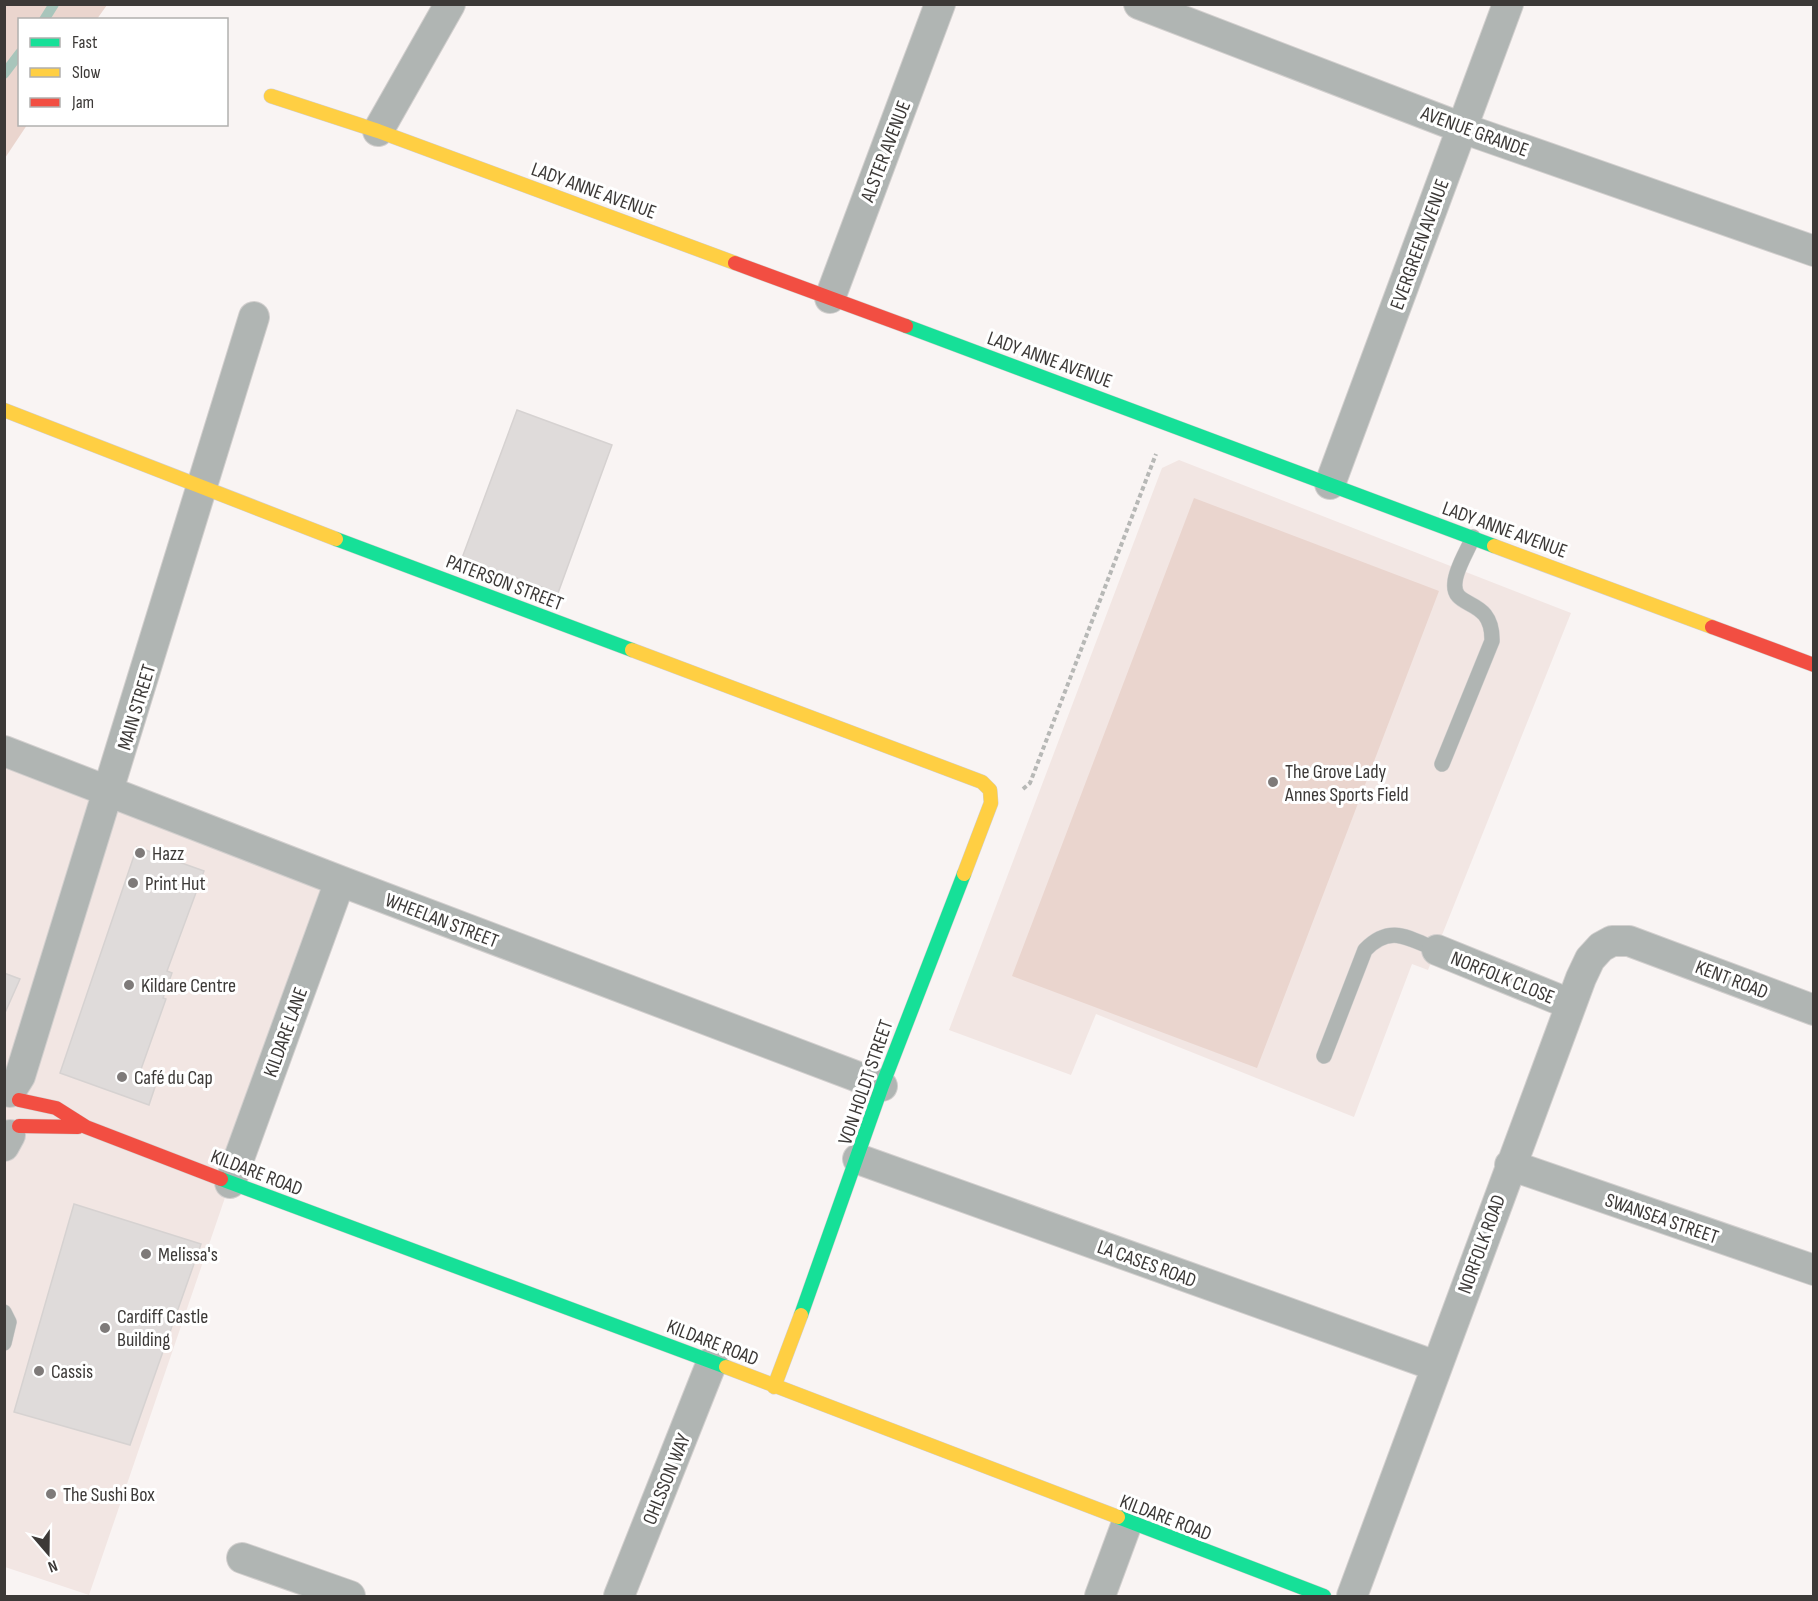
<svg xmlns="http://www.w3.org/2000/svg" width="1818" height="1601" font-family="'Sofia Sans Condensed',sans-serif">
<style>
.built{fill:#f2e6e3}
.green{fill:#ead5ce}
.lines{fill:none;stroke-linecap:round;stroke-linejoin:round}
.stream{stroke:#a8c5bb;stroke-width:10}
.building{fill:#dfdbda;stroke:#d6d2d1;stroke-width:1.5}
.lane-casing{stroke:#d2cfce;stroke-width:16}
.street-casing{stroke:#d2cfce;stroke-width:32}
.fast-casing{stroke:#d2cfce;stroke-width:15}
.slow-casing{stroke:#d2cfce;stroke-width:15}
.jam-casing{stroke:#d2cfce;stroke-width:15}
.path{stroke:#b7b8b6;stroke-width:4;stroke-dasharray:4.5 3;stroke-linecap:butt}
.lane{stroke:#b0b5b3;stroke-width:15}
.street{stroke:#b0b5b3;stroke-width:30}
.fast{stroke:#16e098;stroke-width:14}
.slow{stroke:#ffcf43;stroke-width:14}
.jam{stroke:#f24e42;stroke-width:14}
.poi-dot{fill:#7e7a79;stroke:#fff;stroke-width:2}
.labels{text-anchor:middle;stroke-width:6;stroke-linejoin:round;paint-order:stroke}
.street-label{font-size:20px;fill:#3c3937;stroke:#fff}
.poi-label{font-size:20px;fill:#3c3937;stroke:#fff;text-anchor:start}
</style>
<rect width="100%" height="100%" fill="#f9f4f3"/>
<!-- built -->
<path class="built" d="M1179,460L1571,613L1428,970L1412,964L1354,1117L1096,1014L1071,1075L949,1030L1162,468Z
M4,751L340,881L230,1183L89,1595L5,1567Z"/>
<!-- green -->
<path class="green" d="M5,4L107,5L97,19L20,20V124L27,125L5,158Z
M1194,498L1439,591L1257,1068L1012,976Z"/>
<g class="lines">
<!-- stream -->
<path class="stream" d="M44,20L54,4
M4,74L20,53"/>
</g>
<!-- building -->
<path class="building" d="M517,410L612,445L558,593L462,558Z
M137,847L204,871L167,971L172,973L163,998L166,999L140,1072L158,1078L149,1105L60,1073Z
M4,973L20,979L4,1015Z
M74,1204L201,1244L130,1445L14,1412Z"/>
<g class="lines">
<defs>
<path id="lane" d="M1442,764L1492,641C1493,595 1451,611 1455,582C1456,568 1468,550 1473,537
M1324,1056L1365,950C1390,924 1408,938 1437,950
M4,1312L9,1322L4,1343"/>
<path id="street" d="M1139,4L1462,128L1814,251
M378,131L450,4
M830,298L940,4
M1330,484L1508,4
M4,751L340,881L882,1086
M1437,950L1570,1004
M10,1092L20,1076L254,317
M4,1146L10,1135
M858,1159L1436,1366
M1510,1165L1814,1270
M230,1183L340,881
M242,1558L350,1596
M619,1596L712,1362
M1100,1596L1127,1523
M1352,1596L1581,978L1590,959L1601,947L1612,941H1629L1814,1010"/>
<path id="fast" d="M906,326L1494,546
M336,539L632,650
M221,1179L726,1367
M801,1315L882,1086L964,874
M1118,1517L1324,1596"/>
<path id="slow" d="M271,96L378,131L735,263
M4,410L336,539
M1494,546L1712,627
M632,650L982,782L990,790L991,803L964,874
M726,1367L1118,1517
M774,1387L801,1315"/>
<path id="jam" d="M735,263L906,326
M1712,627L1814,665
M19,1100L56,1108L86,1127L221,1179
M19,1126L78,1127"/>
</defs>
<!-- lane casing -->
<use href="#lane" class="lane-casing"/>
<!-- street casing -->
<use href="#street" class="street-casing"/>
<!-- fast casing -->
<use href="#fast" class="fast-casing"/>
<!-- slow casing -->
<use href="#slow" class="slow-casing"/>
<!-- jam casing -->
<use href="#jam" class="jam-casing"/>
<!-- path -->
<path class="path" d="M1023,789L1030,783L1156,454"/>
<!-- lane -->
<use href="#lane" class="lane"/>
<!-- street -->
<use href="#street" class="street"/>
<!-- fast -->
<use href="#fast" class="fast"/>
<!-- slow -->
<use href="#slow" class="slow"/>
<!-- jam -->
<use href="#jam" class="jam"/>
</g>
<!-- markers -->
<g class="poi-dot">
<circle cx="1273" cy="782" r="6"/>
<circle cx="140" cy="853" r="6"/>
<circle cx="133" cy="883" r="6"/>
<circle cx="129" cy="985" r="6"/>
<circle cx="122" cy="1077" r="6"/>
<circle cx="146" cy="1254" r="6"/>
<circle cx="105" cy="1328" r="6"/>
<circle cx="39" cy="1371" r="6"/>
<circle cx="51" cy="1494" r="6"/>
</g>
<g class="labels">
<!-- street labels -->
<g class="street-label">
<text transform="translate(1475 131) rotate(20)" y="7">AVENUE GRANDE</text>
<text transform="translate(885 151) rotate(-69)" y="7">ALSTER AVENUE</text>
<text transform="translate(594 190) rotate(20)" y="7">LADY ANNE AVENUE</text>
<text transform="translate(1419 244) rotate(-70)" y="7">EVERGREEN AVENUE</text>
<text transform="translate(1050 359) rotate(20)" y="7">LADY ANNE AVENUE</text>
<text transform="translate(1505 529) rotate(20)" y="7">LADY ANNE AVENUE</text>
<text transform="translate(505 582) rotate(21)" y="7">PATERSON STREET</text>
<text transform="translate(136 707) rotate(-73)" y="7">MAIN STREET</text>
<text transform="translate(442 920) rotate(21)" y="7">WHEELAN STREET</text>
<text transform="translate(1503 977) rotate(22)" y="7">NORFOLK CLOSE</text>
<text transform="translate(1732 979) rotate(21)" y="7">KENT ROAD</text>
<text transform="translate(285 1032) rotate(-70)" y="7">KILDARE LANE</text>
<text transform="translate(865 1082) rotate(-71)" y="7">VON HOLDT STREET</text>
<text transform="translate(257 1172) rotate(21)" y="7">KILDARE ROAD</text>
<text transform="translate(1662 1218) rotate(19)" y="7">SWANSEA STREET</text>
<text transform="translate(1481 1244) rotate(-70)" y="7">NORFOLK ROAD</text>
<text transform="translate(1147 1263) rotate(20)" y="7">LA CASES ROAD</text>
<text transform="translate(713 1342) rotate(21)" y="7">KILDARE ROAD</text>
<text transform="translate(666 1479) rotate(-68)" y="7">OHLSSON WAY</text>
<text transform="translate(1166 1517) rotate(21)" y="7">KILDARE ROAD</text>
</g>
<!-- poi labels -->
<g class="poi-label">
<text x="1285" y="778">The Grove Lady<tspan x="1285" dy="23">Annes Sports Field</tspan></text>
<text x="152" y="860">Hazz</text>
<text x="145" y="890">Print Hut</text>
<text x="141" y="992">Kildare Centre</text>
<text x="134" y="1084">Café du Cap</text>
<text x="158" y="1261">Melissa's</text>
<text x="117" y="1323">Cardiff Castle<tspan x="117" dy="23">Building</tspan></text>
<text x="51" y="1378">Cassis</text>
<text x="63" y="1501">The Sushi Box</text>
</g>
</g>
<!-- border -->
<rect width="1818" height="1601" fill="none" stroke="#3c3937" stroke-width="12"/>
<!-- legend -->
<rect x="18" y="18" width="210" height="108" fill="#ffffff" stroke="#b1b0af" stroke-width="1.5"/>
<rect x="30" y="38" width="30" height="9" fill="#16e098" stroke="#b1b0af" stroke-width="1.5"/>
<text x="72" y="48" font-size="18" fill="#3c3937">Fast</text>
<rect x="30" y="68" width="30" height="9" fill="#ffcf43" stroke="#b1b0af" stroke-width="1.5"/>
<text x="72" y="78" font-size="18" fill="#3c3937">Slow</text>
<rect x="30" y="98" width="30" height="9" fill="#f24e42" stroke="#b1b0af" stroke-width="1.5"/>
<text x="72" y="108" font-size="18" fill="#3c3937">Jam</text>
<!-- north arrow -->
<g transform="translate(48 1553) rotate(160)" stroke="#ffffff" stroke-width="4.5" paint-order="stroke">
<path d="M0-4.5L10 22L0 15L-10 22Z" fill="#3c3937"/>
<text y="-9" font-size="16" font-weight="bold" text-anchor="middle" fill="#3c3937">N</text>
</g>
</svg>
